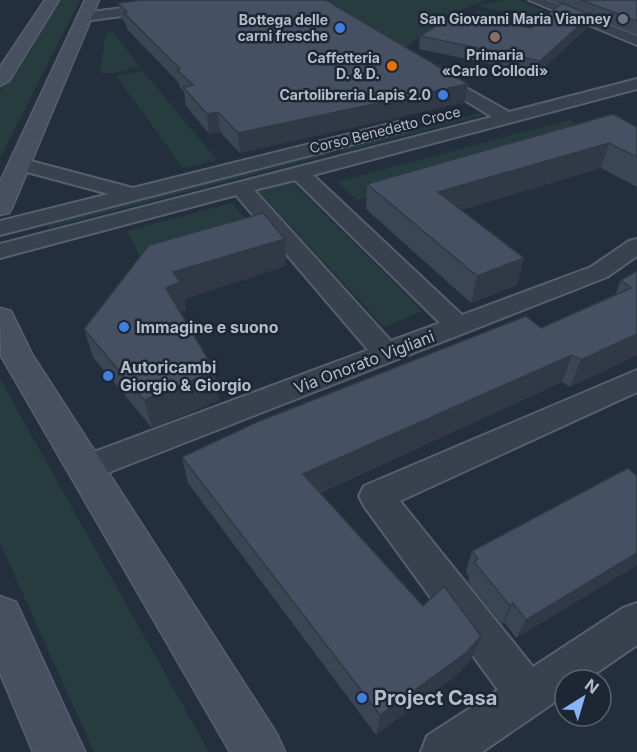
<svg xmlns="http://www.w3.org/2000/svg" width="637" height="752" font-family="Inter,sans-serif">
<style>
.green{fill:#263c3f}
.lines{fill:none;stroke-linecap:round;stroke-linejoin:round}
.street-casing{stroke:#565f6c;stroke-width:4}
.secondary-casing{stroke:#565f6c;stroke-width:3}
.street{fill:#38414e;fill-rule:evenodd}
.secondary{fill:#465061;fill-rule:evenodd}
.wall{fill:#3b4654}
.shaded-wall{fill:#303945}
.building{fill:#455162;stroke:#303945;stroke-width:1.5}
.worship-dot{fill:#6b7280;stroke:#1d2633;stroke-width:2}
.shop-dot{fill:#3f7fe0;stroke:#1d2633;stroke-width:2}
.education-dot{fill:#8d6e63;stroke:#1d2633;stroke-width:2}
.food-dot{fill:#e8710a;stroke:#1d2633;stroke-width:2}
.labels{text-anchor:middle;stroke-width:5;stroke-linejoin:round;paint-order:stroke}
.far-poi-label{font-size:14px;font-weight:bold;fill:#b4bcc9;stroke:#1d2633;text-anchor:end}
.far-street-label{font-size:14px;fill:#b4bcc9;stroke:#1d2633}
.poi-label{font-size:16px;font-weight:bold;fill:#b4bcc9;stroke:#1d2633;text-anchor:start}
.street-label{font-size:16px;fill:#b4bcc9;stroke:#1d2633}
.near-poi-label{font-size:20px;font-weight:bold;fill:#b4bcc9;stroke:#1d2633;text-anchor:start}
</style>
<rect width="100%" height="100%" fill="#242f3e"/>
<!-- green -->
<path class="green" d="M55,0H80L0,158V92Z
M321,0H488C474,3 464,11 450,12L453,15L403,49Z
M504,0H518L577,24L518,13L513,10L501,11L477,6Z
M479,11L531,21L517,31L463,20Z
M113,32L140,67L109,74L100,72L106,33Z
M143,71L217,160L183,168L116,76Z
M480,113L484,115L343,152L339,149Z
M569,120L593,133L357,200L337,182Z
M328,152L332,154L48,228L46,223Z
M292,182L423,311L384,327L258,191Z
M232,203L251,226L140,257L127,231Z
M0,379L209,752H94L0,543Z"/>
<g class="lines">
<defs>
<path id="street" d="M184,0H218L212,4L84,21L78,17L84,13Z
M529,0H546L637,36V45Z
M434,70L509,112L637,79V89L313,175L462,315L591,267L629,241L637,239V256L607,277L97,477L86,481L75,477L70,468L75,459L368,350L236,195L0,258V244L492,117L429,78L426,75L429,72ZM295,180L440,323L391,341L254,190Z
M402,121L408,122L411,126L408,130L0,235V221L109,194L12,168L9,164L12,160L19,158L133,188Z
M637,370V392L400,501L533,667L623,608L637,603V645L586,680H565V695L482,752H421L427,736L498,690L364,506L359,496L364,486Z"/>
<path id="secondary" d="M45,0H59L9,81L0,86V67Z
M85,0H99L12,208L9,213L0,215V182Z
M0,308L11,311L32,354L277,734L285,752H230L1,356Z
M0,596L16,602L85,752H33L0,673Z"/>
</defs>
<!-- street casing -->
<use href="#street" class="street-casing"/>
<!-- secondary casing -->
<use href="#secondary" class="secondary-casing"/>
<!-- street -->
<use href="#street" class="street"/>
<!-- secondary -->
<use href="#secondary" class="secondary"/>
</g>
<!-- wall -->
<path class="wall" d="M548,0H637V35L591,17L588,27L537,74L419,49L420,36L531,28L560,5Z
M118,3L465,102L240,153L220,132L209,134L186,106L184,92L180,87L179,83L127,29L126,24L121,18Z
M637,127V187L601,168L461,210L524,258L517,285L471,303L366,209L367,184Z
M286,266L184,299L186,310L180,312L219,400L152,428L93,357L84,329Z
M637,271V355L570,387L562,382L320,493L423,606L472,658L457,675L376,735L188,483L182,457L541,328L615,295L621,280Z
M637,476V565L516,638L504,622L502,624L468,582L469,577L466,571L472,551Z"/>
<!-- shaded-wall -->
<path class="shaded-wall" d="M591,15L588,27L537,74L540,61Z
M468,84L465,102L240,153L238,133Z
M218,112L220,132L209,134L207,114Z
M609,143L601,168L434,218L438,192Z
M285,239L286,266L184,299L186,310L172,316L166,288L173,272Z
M524,258L517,285L471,303L477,276Z
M637,334V355L570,387L581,360Z
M572,355L562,382L303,500V474Z
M215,371L219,400L152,428L144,400Z
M637,553V565L516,638L526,620Z
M513,603L504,622L502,624L510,606Z
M481,636L472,658L457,675L376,735L380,715Z"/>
<!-- building -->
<path class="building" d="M141,0H326L468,84L238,133L218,112L207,114L183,87L193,85L177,70L180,69L124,13L127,12L118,3Z
M581,0H637V21Z
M562,3L591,15L540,61L420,36L456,13L531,28Z
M613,114L637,127V157L609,143L438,192L524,258L477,276L367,184Z
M263,213L285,239L173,272L180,282L166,288L215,371L144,400L84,329L149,245Z
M637,271V334L581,360L572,355L303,474L423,606L444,586L481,636L466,653L380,715L182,457L257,422L526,316L541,328L631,288L621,280Z
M628,468L637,476V553L526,620L513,603L510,606L474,562L478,559L472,551Z"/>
<!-- markers -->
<circle class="worship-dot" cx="623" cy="19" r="6"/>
<g class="shop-dot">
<circle cx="340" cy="28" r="6"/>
<circle cx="443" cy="95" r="6"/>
<circle cx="124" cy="327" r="6"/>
<circle cx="108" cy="376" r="6"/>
<circle cx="362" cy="698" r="6"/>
</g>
<circle class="education-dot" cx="495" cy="37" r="6"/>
<circle class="food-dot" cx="392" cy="66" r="6"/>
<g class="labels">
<!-- far-poi labels -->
<g class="far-poi-label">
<text x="611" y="24">San Giovanni Maria Vianney</text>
<text x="328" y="25">Bottega delle<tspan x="328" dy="16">carni fresche</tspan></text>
<text x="495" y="60" text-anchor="middle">Primaria<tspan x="495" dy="16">«Carlo Collodi»</tspan></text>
<text x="380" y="63">Caffetteria<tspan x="380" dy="16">D. &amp; D.</tspan></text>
<text x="431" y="100">Cartolibreria Lapis 2.0</text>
</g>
<!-- far-street labels -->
<g class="far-street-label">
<text transform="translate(385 130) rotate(-14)" y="5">Corso Benedetto Croce</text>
</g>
<!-- poi labels -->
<g class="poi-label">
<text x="136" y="333">Immagine e suono</text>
<text x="120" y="373">Autoricambi<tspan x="120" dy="18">Giorgio &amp; Giorgio</tspan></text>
</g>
<!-- street labels -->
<g class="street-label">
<text transform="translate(364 362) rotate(-21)" y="6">Via Onorato Vigliani</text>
</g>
<!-- near-poi labels -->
<g class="near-poi-label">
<text x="374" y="705">Project Casa</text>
</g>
</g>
<!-- north arrow -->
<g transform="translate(583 698) rotate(37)"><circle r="28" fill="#1d2633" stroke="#59626f" stroke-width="1.5"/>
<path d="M0-4.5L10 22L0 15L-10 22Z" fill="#8ab4f8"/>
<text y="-9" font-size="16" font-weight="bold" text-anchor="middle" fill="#b4bcc9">N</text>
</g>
</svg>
